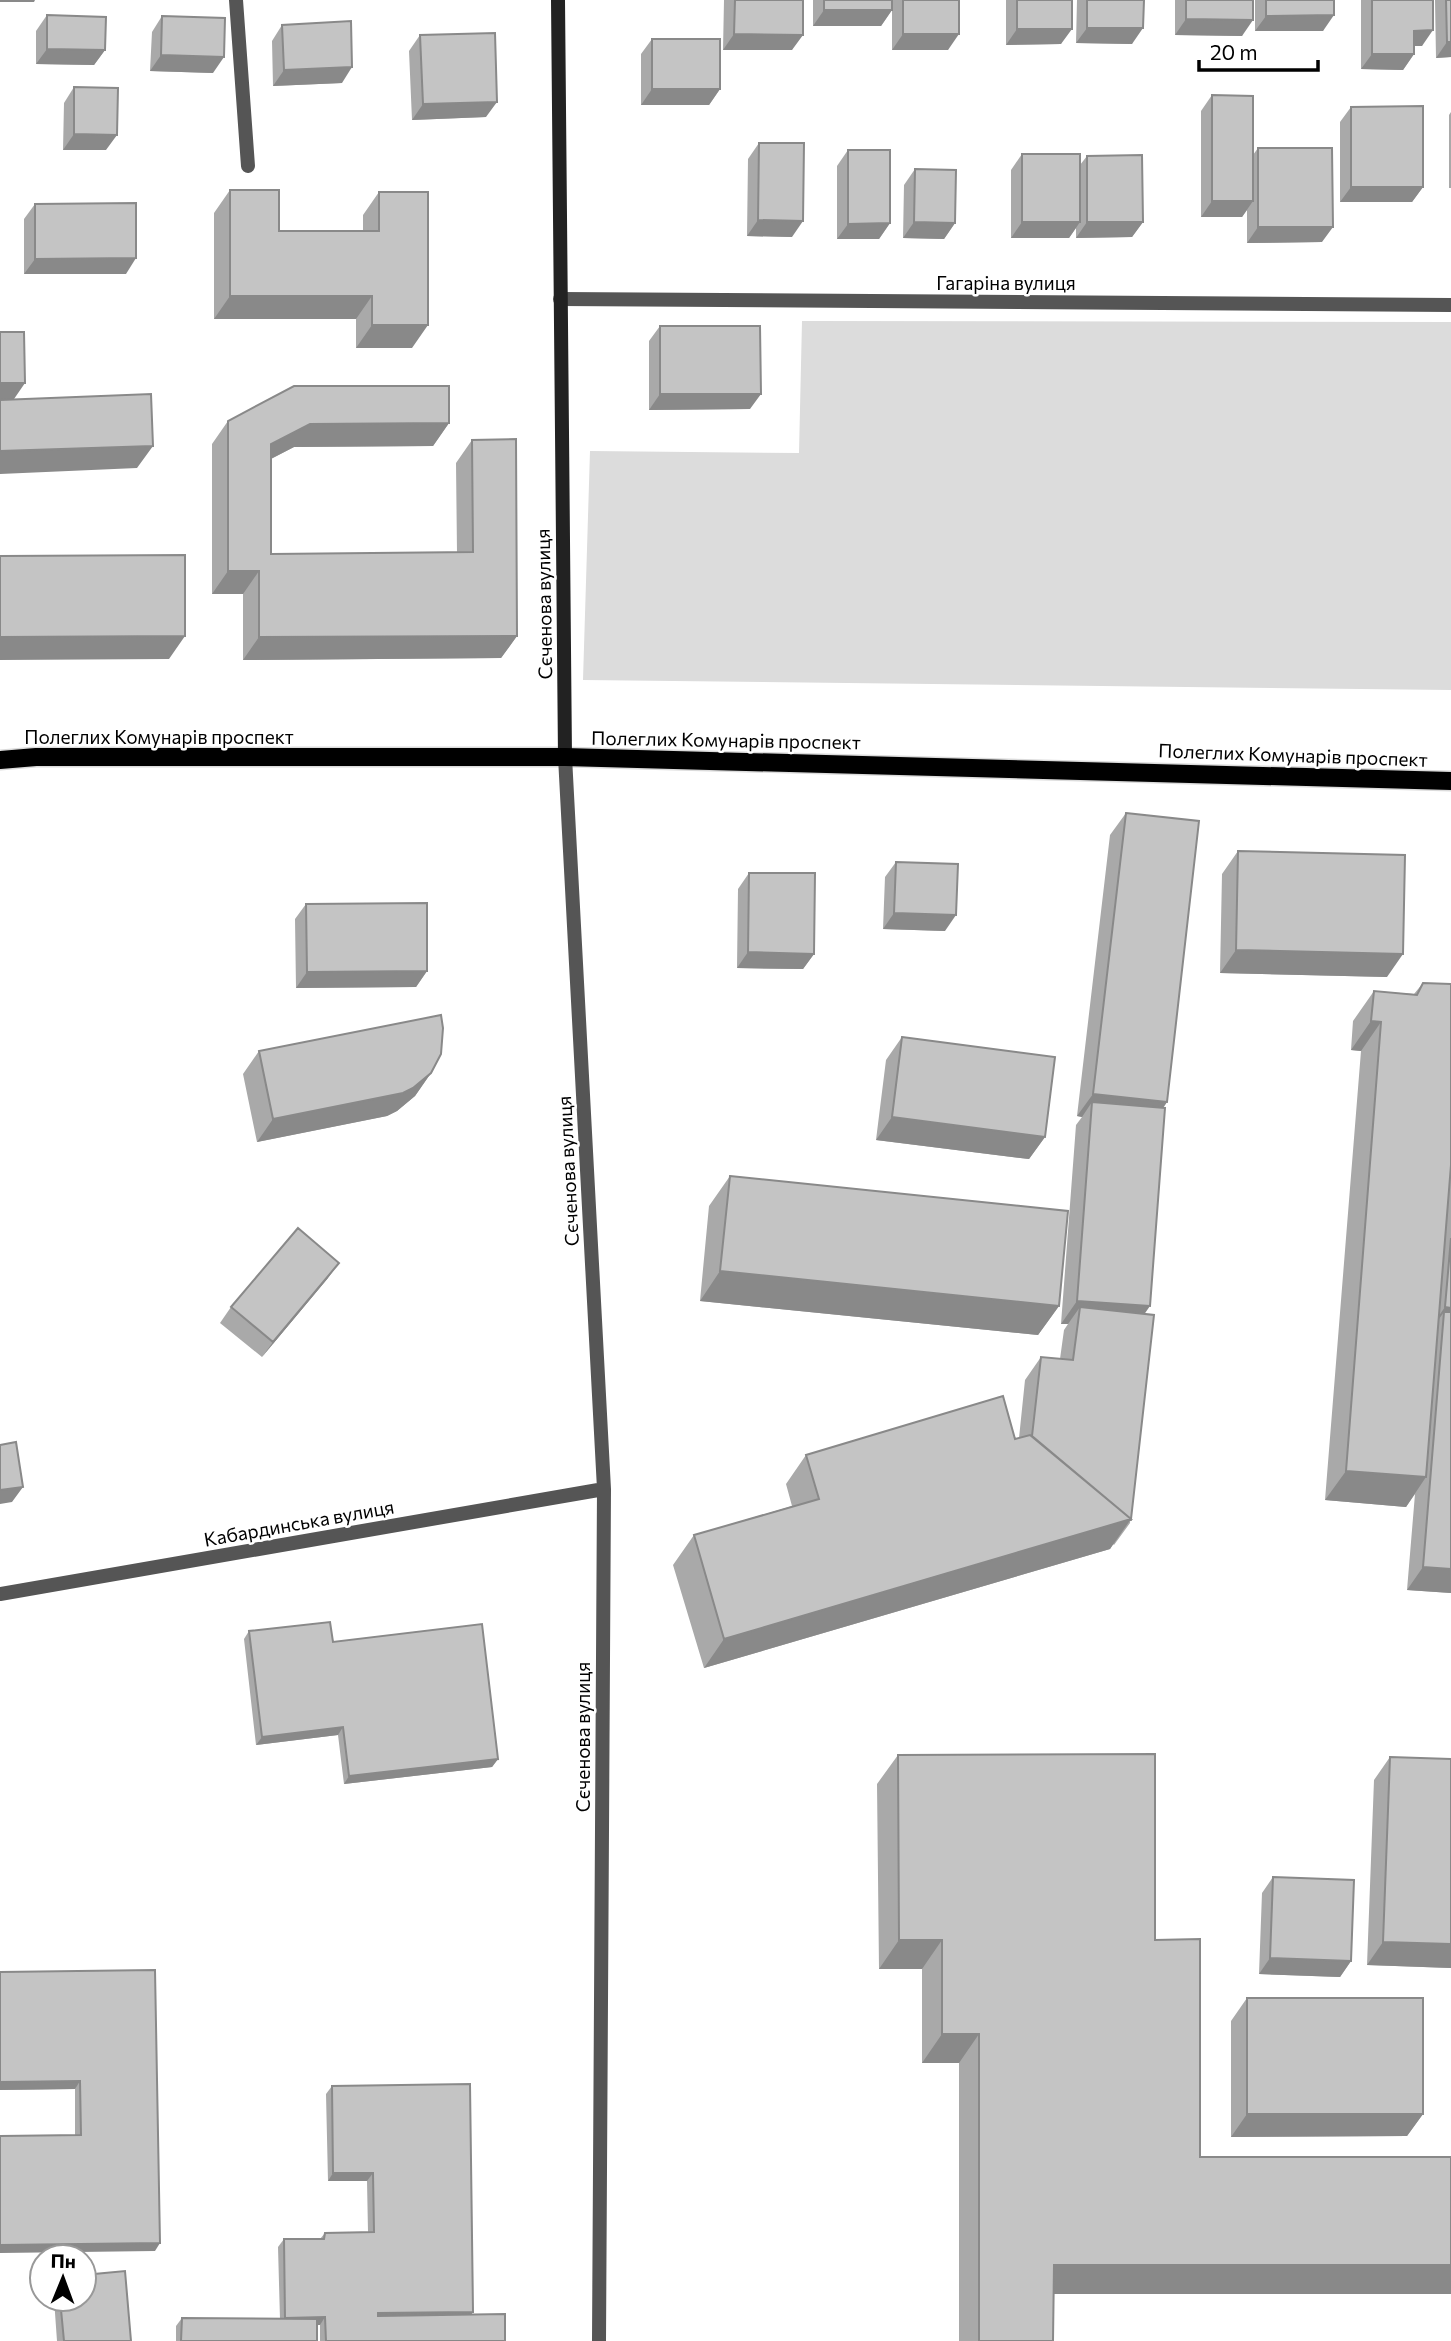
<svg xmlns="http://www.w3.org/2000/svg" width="1451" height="2341" font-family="Commissioner,sans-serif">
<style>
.green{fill:#dcdcdc}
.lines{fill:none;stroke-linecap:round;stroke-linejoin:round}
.primary-casing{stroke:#dbdbdb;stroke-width:21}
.street{stroke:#555;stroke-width:14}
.secondary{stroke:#222;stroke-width:14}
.primary{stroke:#000;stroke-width:18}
.wall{fill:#a9a9a9}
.shaded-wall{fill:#898989}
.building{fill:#c4c4c4;stroke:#898989;stroke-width:2}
.labels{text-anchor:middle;stroke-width:5;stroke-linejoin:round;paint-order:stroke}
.street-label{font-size:19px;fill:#000;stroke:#fff}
</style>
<rect width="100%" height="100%" fill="#fff"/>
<!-- green -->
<path class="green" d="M802,321L1451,322V690L583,680L590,451L799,453Z"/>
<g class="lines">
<defs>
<path id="primary" d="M0,760L36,757H565L1451,781"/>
</defs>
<!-- primary casing -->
<use href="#primary" class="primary-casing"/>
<!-- street -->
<path class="street" d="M236,0L248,166
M560,299L1451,305
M565,757L604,1489L599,2341
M0,1594L604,1489"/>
<!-- secondary -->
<path class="secondary" d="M558,0L565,757"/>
<!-- primary -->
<use href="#primary" class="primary"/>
</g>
<!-- wall -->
<path class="wall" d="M724,0H803L792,50H723Z
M813,0H892V10L881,26H813Z
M892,0H959L948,50H892Z
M1006,0H1072L1061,44L1006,45Z
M1077,0H1144L1132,44L1076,43Z
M1175,0H1253L1242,36L1175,35Z
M1255,0H1334L1323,31H1255Z
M1361,0H1433L1422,46H1414V54L1403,70L1361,69Z
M1435,0H1451V57L1436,58Z
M47,15L105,50L94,65L36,64V31Z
M162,16L213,73L150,71L152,32Z
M282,25L342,83L273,86L272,41Z
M420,35L486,117L412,120L409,51Z
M652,39L720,89L709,105H641V54Z
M74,87L106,150H63L64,103Z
M1212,95L1253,155L1258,148L1322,242L1247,243V210L1242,217H1201V111Z
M1351,107L1423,187L1412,202H1340V122Z
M1451,112V188H1449V115Z
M759,143L792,237L747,236L748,159Z
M848,150L890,223L879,239H837V166Z
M1022,154L1080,165L1087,156L1143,222L1132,237L1076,238V228L1069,238H1011V170Z
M915,169L955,223L944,239L903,238L904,185Z
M230,190L279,231H363V215L379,192L412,348H356V319H214V213Z
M35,204L126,274H24V219Z
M660,326L750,409L649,410V341Z
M228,421L449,423L433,446L294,447L271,459V554L457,552L456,463L472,440L517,636L501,658L243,660V594H212V444Z
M1126,813L1167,1102L1163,1108L1144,1314L1130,1523L1114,1545L1113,1544L1110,1549L704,1668L673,1565L694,1535L792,1506L786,1484L806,1455L1019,1438L1025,1380L1041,1357L1060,1359L1064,1330L1068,1324H1061L1076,1125L1082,1117L1077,1116L1110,835Z
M1238,851L1387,977L1220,973L1222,874Z
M896,862L945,931L883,929L885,877Z
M749,873L814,954L803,969L737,968L738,889Z
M306,904L427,971L416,987L296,988L295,919Z
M1423,983L1451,984V1593L1407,1590L1415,1494L1406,1507L1325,1500L1361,1051L1351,1050L1353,1021L1374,991L1414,994Z
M902,1037L1045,1137L1029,1159L876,1140L886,1060Z
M259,1051L431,1073L415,1096L397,1111L387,1116L257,1142L243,1074Z
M730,1176L1059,1306L1038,1335L700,1301L709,1206Z
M328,1278L262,1357L220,1323L231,1307Z
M249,1631L333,1642L498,1759L492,1767L344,1784L338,1735L256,1745L244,1639Z
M898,1755L1155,1940L1200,2157H1451V2294H1053V2341H959V2063H922V1969H879L877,1784Z
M1390,1757L1451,1759V1968L1367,1965L1374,1780Z
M1273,1877L1351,1961L1340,1977L1259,1974L1262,1893Z
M155,1970V2251L75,2135V2089L0,2090V1972Z
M1247,1998L1423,2114L1407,2136L1231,2137V2021Z
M332,2086L473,2312L471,2315L505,2341H320V2325H317V2341H176V2326L182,2318L280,2319L278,2247L284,2239H320L325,2233L368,2232L367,2181H328L326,2094Z
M54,2299H84L131,2341H57Z"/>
<!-- shaded-wall -->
<path class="shaded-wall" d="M0,0H35L34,2H0Z
M824,10H892L881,26H813Z
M1334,15L1323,31H1255L1266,16Z
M1186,19L1253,20L1242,36L1175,35Z
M1087,28H1143L1132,44L1076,43Z
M1017,29H1072L1061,44L1006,45Z
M1433,30L1422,46H1403L1414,31Z
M734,34L803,35L792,50H723Z
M903,34H959L948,50H892Z
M1447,42H1451V57L1436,58Z
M47,49L105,50L94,65L36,64Z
M1372,54H1414L1403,70L1361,69Z
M161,55L224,57L213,73L150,71Z
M352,67L342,83L273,86L284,70Z
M652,89H720L709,105H641Z
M497,102L486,117L412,120L423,104Z
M74,134L117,135L106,150H63Z
M1351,187H1423L1412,202H1340Z
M1212,201H1253L1242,217H1201Z
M758,220L803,221L792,237L747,236Z
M914,222L955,223L944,239L903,238Z
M1022,222H1080L1069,238H1011Z
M1087,222H1143L1132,237L1076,238Z
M890,223L879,239H837L848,224Z
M1258,227H1333L1322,242L1247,243Z
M136,258L126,274H24L35,259Z
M230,296H372L356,319H214Z
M372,325H428L412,348H356Z
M0,383H25L14,399H0Z
M660,394H761L750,409L649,410Z
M449,423L433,446L294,447L255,467L271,444L310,424Z
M153,446L137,468L0,474V451Z
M228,571H259L243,594H212Z
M185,636L169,659L0,660V637Z
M517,636L501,658L243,660L259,637Z
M894,913L956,915L945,931L883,929Z
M1236,950L1403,954L1387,977L1220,973Z
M748,952L814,954L803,969L737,968Z
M427,971L416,987L296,988L307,972Z
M1371,1021L1381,1022L1361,1051L1351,1050Z
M431,1073L415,1096L397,1111L387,1116L257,1142L273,1119Z
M1093,1094L1167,1102L1151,1125L1092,1102L1082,1117L1077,1116Z
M892,1117L1045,1137L1029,1159L876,1140Z
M339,1263L328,1278L262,1357L273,1342Z
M720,1271L1059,1306L1038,1335L700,1301Z
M1077,1301L1150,1306L1134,1329L1080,1307L1068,1324H1061Z
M1445,1307L1451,1308V1332L1444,1312L1431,1330H1429Z
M1346,1471L1426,1477L1406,1507L1325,1500Z
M23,1487L12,1502L0,1504V1490Z
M1131,1519L1110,1549L704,1668L724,1639Z
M1423,1567L1451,1569V1593L1407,1590Z
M343,1727L338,1735L256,1745L262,1737Z
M498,1759L492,1767L344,1784L349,1776Z
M899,1940H942L922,1969H879Z
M1383,1942L1451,1944V1968L1367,1965Z
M1270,1958L1351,1961L1340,1977L1259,1974Z
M942,2034H979L959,2063H922Z
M80,2081L75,2089L0,2090V2082Z
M1247,2114H1423L1407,2136L1231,2137Z
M333,2173H373L367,2181H328Z
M160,2243L155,2251L0,2253V2245Z
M1054,2265H1451V2294H1033Z
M473,2312L467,2320L373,2321L378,2313Z
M325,2317L320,2325L280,2326L285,2318Z"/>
<!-- building -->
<path class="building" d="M735,0H803V35L734,34Z
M824,0H892V10H824Z
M903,0H959V34H903Z
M1017,0H1072V29H1017Z
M1087,0H1144L1143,28H1087Z
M1186,0H1253V20L1186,19Z
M1266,0H1334V15L1266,16Z
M1372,0H1433V30L1414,31V54H1372Z
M1446,0H1451V42H1447Z
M47,15L106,17L105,50L47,49Z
M162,16L225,18L224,57L161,55Z
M351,21L352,67L284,70L282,25Z
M495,33L497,102L423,104L420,35Z
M652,39H720V89H652Z
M74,87L118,88L117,135L74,134Z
M1212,95L1253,96V201H1212Z
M1423,106V187H1351V107Z
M759,143H804L803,221L758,220Z
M1258,148H1332L1333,227H1258Z
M848,150H890V223L848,224Z
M1022,154H1080V222H1022Z
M1142,155L1143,222H1087V156Z
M915,169L956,170L955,223L914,222Z
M230,190H279V231H379V192H428V325H372V296H230Z
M136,203V258L35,259V204Z
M660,326H760L761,394H660Z
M0,332H24L25,383H0Z
M294,386H449V423L310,424L271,444V554L473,552L472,440L516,439L517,636L259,637V571H228V421Z
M151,394L153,446L0,451V400Z
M185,555V636L0,637V556Z
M1126,813L1199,821L1167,1102L1093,1094Z
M1238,851L1405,855L1403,954L1236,950Z
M896,862L958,864L956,915L894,913Z
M749,873H815L814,954L748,952Z
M427,903V971L307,972L306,904Z
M1423,983L1451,984V1165L1426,1477L1346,1471L1381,1022L1371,1021L1374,991L1417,995Z
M441,1015L443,1028L441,1054L431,1073L413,1088L403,1093L273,1119L259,1051Z
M902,1037L1055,1057L1045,1137L892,1117Z
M1092,1102L1165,1108L1150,1306L1077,1301Z
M730,1176L1068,1211L1059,1306L720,1271Z
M298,1228L339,1263L273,1342L231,1307Z
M1451,1238V1308L1445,1307Z
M1080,1307L1154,1315L1131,1519L1032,1436L1041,1357L1073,1360Z
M1444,1312H1451V1569L1423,1567Z
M1003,1396L1015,1439L1030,1435L1131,1519L724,1639L694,1535L819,1499L806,1455Z
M16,1442L23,1487L0,1490V1445Z
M330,1622L333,1642L482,1624L498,1759L349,1776L343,1727L262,1737L249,1631Z
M1155,1754V1940L1200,1939V2157H1451V2265H1054L1053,2341H979V2034H942V1940H899L898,1755Z
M1390,1757L1451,1759V1944L1383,1942Z
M1273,1877L1354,1880L1351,1961L1270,1958Z
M155,1970L160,2243L0,2245V2136L81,2135L80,2081L0,2082V1972Z
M1247,1998H1423V2114H1247Z
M470,2084L473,2312L378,2313V2316L505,2314V2341H326L325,2317L285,2318L284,2239H324L325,2233L374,2232L373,2173H333L332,2086Z
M125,2271L131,2341H64L60,2299H84V2275Z
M182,2318L317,2319V2341H181Z"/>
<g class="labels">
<!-- street labels -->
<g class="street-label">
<text x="1006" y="290">Гагаріна вулиця</text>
<text transform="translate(544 604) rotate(-91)" y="7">Сєченова вулиця</text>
<text x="159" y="744">Полеглих Комунарів проспект</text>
<text transform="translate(726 740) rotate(1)" y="7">Полеглих Комунарів проспект</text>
<text transform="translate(1293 755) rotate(2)" y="7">Полеглих Комунарів проспект</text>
<text transform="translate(568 1171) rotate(-93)" y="7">Сєченова вулиця</text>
<text transform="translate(299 1523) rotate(-10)" y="7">Кабардинська вулиця</text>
<text transform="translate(583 1737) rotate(-90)" y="7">Сєченова вулиця</text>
</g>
</g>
<!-- north arrow -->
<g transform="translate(63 2278) rotate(1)"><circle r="33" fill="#ffffff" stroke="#999999" stroke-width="2"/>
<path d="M0-5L12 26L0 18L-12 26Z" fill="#000000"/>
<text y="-10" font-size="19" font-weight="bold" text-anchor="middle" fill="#000000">Пн</text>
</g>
<!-- scale -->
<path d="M1199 60v10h119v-10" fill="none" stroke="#000000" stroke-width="3.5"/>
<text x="1210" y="60" font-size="21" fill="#000000" stroke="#ffffff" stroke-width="5" paint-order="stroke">20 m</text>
</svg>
